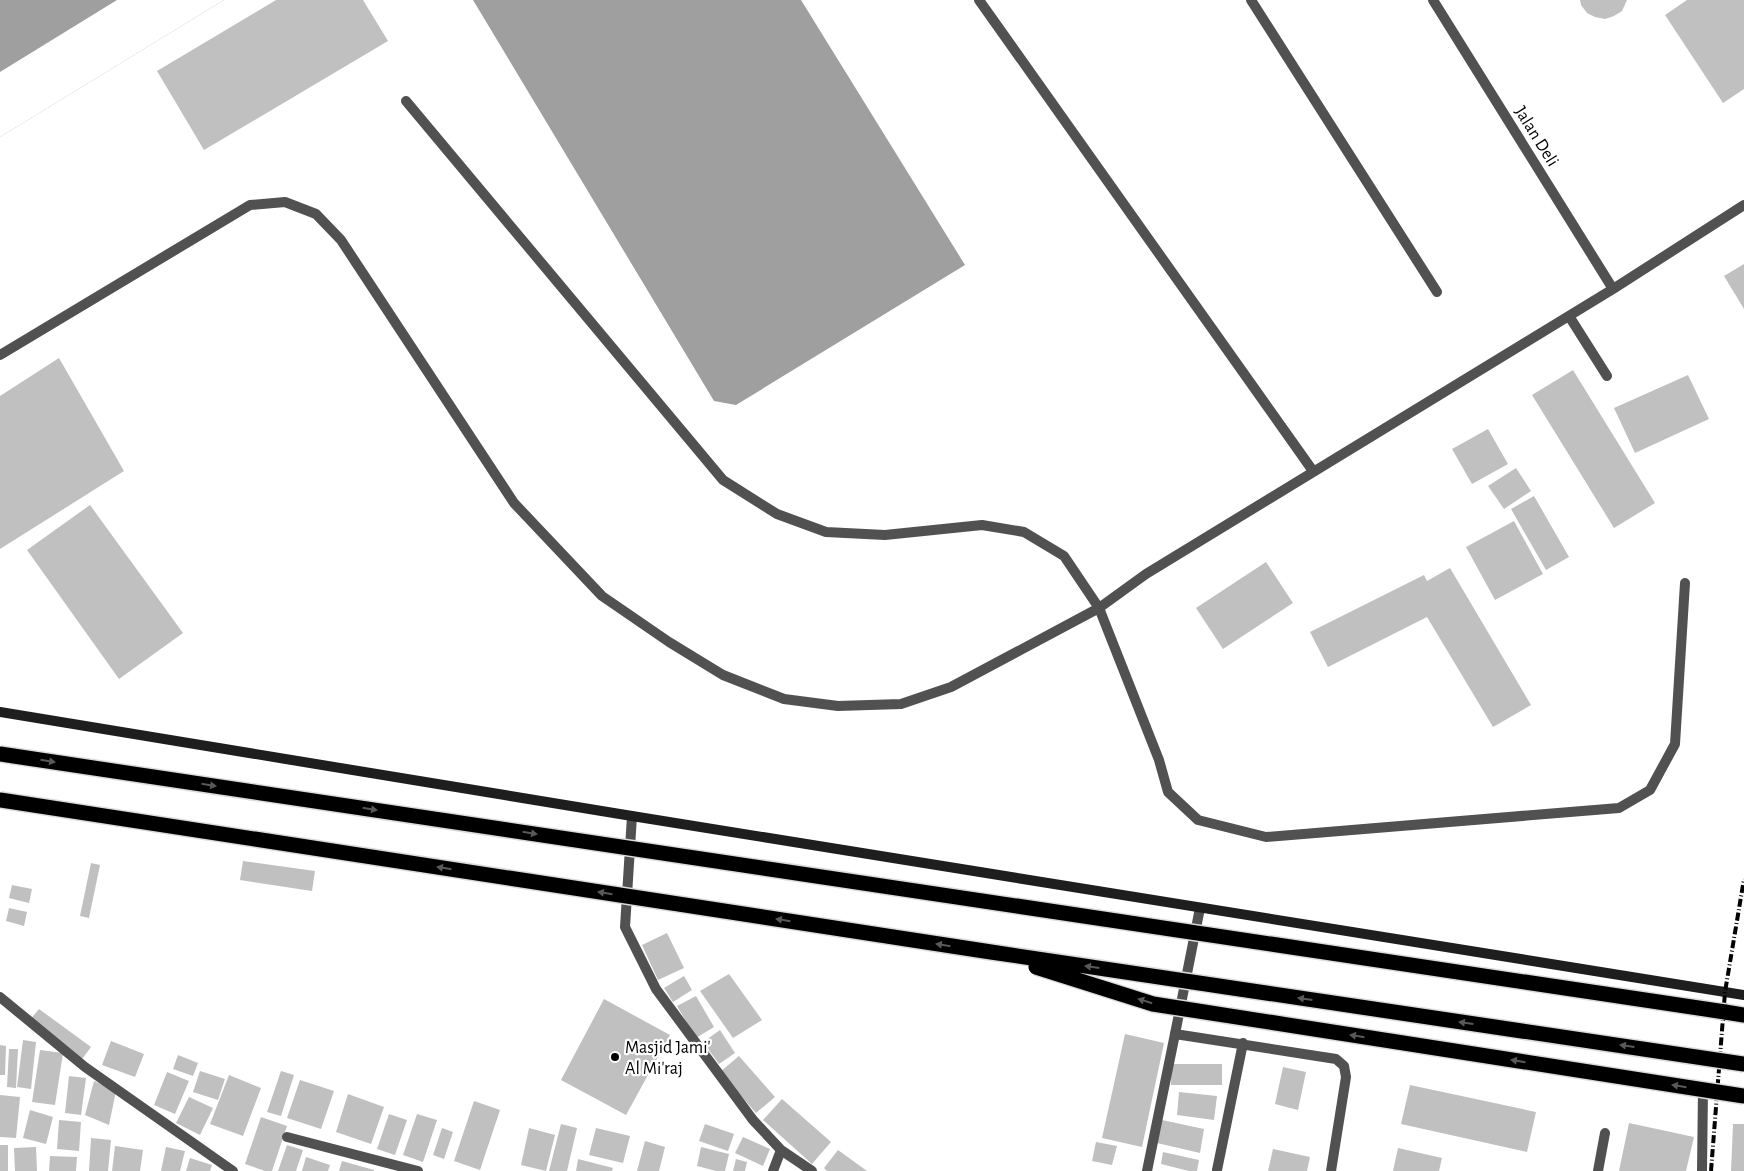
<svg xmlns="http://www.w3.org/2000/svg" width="1744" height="1171" font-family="'Alegreya Sans',sans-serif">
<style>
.water{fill:#9f9f9f}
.pier{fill:#fff}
.building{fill:#c0c0c0}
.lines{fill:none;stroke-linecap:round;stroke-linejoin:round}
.highway-casing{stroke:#dbdbdb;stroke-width:18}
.lane{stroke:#515151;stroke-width:10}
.street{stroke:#515151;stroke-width:10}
.secondary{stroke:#1e1e1e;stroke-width:10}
.highway{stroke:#000;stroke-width:15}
.rail{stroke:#000;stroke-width:4;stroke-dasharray:8 2.5 1 2.5;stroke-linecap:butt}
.highway-bridge-casing{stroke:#dbdbdb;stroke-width:18;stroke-linecap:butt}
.highway-bridge{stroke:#000;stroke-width:15}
.oneway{fill:#595959}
.poi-dot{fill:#000;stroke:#fff;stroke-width:2}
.labels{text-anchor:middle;stroke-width:4.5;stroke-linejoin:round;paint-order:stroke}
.street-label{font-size:18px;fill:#000;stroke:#fff}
.poi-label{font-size:18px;fill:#000;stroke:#fff;text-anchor:start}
</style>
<rect width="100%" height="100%" fill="#fff"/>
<!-- water -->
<path class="water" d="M0,0H224L0,137Z
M473,0H801L965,265L736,405L714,401Z"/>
<!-- pier -->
<path class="pier" d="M117,0H224L0,137V72Z"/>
<!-- building -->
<path class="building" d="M276,0H363L388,41L204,150L157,71Z
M1580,0H1627L1622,11L1614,16L1605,19L1595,17L1587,13L1581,5Z
M1687,0H1744V89L1723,103L1665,15Z
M1744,264V309L1724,276Z
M59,358L124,471L0,549V396Z
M1573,370L1655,503L1614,528L1532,395Z
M1688,375L1709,419L1635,453L1614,408Z
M1488,429L1508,464L1472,484L1452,449Z
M1516,468L1531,491L1504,509L1488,486Z
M1534,496L1569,557L1546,570L1511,509Z
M90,505L183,633L119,679L27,550Z
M1514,521L1543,574L1495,600L1466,547Z
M1266,562L1293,603L1223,649L1196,608Z
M1450,568L1531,705L1493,727L1427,617L1328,667L1310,632L1424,575L1427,581Z
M243,861L315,871L312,891L240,880Z
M91,863L100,865L89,918L80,916Z
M12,885L32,889L29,903L9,898Z
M9,908L27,912L24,926L6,921Z
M667,933L684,968L658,980L642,945Z
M729,974L762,1020L733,1038L700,991Z
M684,976L692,990L673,1002L664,988Z
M696,996L714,1027L696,1038L677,1006Z
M604,999L670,1035L626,1115L561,1080Z
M39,1009L91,1047L82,1059L29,1021Z
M720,1030L735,1053L719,1064L703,1042Z
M1125,1034L1164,1043L1142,1147L1102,1138Z
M23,1040L36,1042L31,1089L17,1087Z
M111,1041L144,1054L135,1077L102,1065Z
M0,1045L6,1046L5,1075H0Z
M9,1049H18L16,1088L7,1087Z
M40,1050L63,1053L55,1105L32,1102Z
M178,1055L198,1063L193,1076L173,1069Z
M739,1056L775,1097L756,1113L720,1072Z
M1171,1064H1222V1085H1171Z
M1283,1067L1306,1072L1298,1110L1275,1104Z
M200,1071L225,1079L218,1100L193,1092Z
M281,1071L294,1075L281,1116L267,1112Z
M167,1072L189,1081L175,1114L154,1105Z
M229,1075L261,1088L243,1136L210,1124Z
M69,1076L86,1078L81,1115L65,1113Z
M300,1080L334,1091L321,1129L287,1118Z
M94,1081L116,1091L109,1125L85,1115Z
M1410,1085L1536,1112L1527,1152L1401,1124Z
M1179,1092L1217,1096L1214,1120L1177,1115Z
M348,1094L384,1107L371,1144L336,1132Z
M0,1095L20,1097L16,1138L0,1137Z
M189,1097L213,1108L200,1135L176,1123Z
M782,1099L831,1142L812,1164L763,1120Z
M474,1101L500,1110L480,1170L454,1161Z
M30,1110L53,1117L46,1144L23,1138Z
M389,1114L407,1120L395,1155L377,1149Z
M417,1114L437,1120L423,1162L403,1155Z
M261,1117L287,1126L272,1171H265L245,1164Z
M59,1120L81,1122L79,1151L57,1149Z
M1162,1120L1204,1129L1200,1153L1157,1143Z
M1629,1123L1694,1137L1686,1171H1619Z
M561,1124L577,1128L567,1171H549Z
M705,1124L734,1134L728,1151L699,1141Z
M1733,1124H1744V1171H1731Z
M442,1128L453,1132L444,1159L433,1155Z
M529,1128L555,1135L546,1171L521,1165Z
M596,1128L630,1136L623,1163L589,1155Z
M743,1137L770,1149L763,1166L735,1153Z
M91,1138L111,1140L108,1171H89Z
M645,1141L665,1147L659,1171H637Z
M1096,1142L1117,1146L1112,1165L1092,1161Z
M0,1145H8V1171H0Z
M287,1145L303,1150L296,1171H278Z
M115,1146L143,1150L140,1171H112Z
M36,1147L37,1171H15L14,1148Z
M166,1147L185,1151L180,1171H161Z
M701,1147L729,1154L725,1171H716L697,1166Z
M1398,1148L1442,1158L1439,1171H1393Z
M1273,1149L1310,1157L1307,1171H1268Z
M838,1150L867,1171H827L824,1168Z
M1163,1152L1199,1160L1197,1171H1189L1161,1164Z
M50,1156L77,1157L76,1171H49Z
M306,1157L330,1165L328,1171H302Z
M190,1158L212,1165L210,1171H186Z
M578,1159L613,1168L612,1171H576Z
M736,1159L747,1162L745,1171H733Z
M342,1161L374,1170V1171H339Z"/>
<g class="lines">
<defs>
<path id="highway" d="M1725,1012L1744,1015"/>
</defs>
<!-- highway casing -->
<use href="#highway" class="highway-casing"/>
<!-- lane -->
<path class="lane" d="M979,0L1313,471
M1251,0L1437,292
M1433,0L1613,289
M406,101L723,480L777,514L826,532L885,535L982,525L1024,532L1064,556L1099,608L1159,760L1168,792L1198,820L1266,837L1619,808L1650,790L1675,744L1685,583
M1569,316L1607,376
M0,355L250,205L285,202L316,214L341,240L514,503L602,596L669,642L723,675L784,699L838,706L901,704L951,687L1099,608L1146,574L1613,289L1744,205
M1200,908L1175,1034L1336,1059L1344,1066L1346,1077L1331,1171
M1217,1170L1243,1043
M1598,1171L1605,1133"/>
<!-- street -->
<path class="street" d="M632,816L625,927L656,989L753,1120L781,1150L812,1171
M0,997L85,1067L233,1171
M287,1137L418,1171
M773,1171L781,1150
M1147,1171L1175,1034
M1702,1171L1703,1089"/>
<!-- secondary -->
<path class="secondary" d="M0,712L632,816L1744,995"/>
<!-- highway -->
<use href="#highway" class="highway"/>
<!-- rail -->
<path class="rail" d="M1711,1171L1725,992L1744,879"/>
<defs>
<path id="highway-bridge" d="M0,754L1725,1012
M0,800L991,952L1744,1064
M1036,967L1153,1004L1744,1096"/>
</defs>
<!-- highway-bridge casing -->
<use href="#highway-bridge" class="highway-bridge-casing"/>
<!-- highway-bridge -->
<use href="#highway-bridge" class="highway-bridge"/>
</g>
<!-- one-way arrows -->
<defs><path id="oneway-solid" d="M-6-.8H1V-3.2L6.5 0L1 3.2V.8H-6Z" transform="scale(1.25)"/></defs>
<g class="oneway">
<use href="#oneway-solid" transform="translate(48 761) rotate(9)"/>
<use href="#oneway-solid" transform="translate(209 785) rotate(9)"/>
<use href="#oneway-solid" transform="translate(370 809) rotate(9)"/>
<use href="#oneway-solid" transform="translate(530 833) rotate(9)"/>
<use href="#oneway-solid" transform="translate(444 868) rotate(-171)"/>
<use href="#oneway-solid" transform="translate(605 893) rotate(-171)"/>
<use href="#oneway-solid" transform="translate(783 920) rotate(-171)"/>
<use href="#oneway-solid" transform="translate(943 945) rotate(-171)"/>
<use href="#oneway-solid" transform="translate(1092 967) rotate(-172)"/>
<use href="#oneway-solid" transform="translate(1305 999) rotate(-172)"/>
<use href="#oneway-solid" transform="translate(1145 1001) rotate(-163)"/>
<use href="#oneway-solid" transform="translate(1466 1023) rotate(-172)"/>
<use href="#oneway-solid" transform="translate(1357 1036) rotate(-171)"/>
<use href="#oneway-solid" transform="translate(1627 1046) rotate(-172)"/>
<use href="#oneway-solid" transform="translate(1518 1061) rotate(-171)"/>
<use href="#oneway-solid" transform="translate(1679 1086) rotate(-171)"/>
</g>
<!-- markers -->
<circle class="poi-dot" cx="615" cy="1057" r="5"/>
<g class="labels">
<!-- street labels -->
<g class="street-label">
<text transform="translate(1537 136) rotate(58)" y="6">Jalan Deli</text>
</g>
<!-- poi labels -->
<g class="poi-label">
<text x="625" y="1053">Masjid Jami'<tspan x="625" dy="21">Al Mi'raj</tspan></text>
</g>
</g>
</svg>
